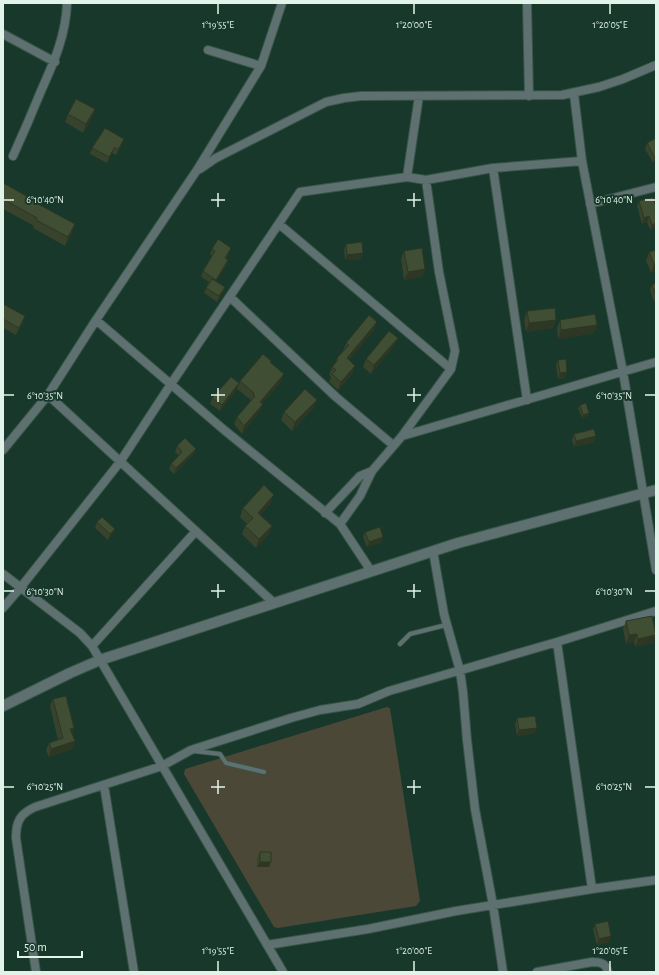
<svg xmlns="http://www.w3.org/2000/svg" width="659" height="975" font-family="'Alegreya Sans',sans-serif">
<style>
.green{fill:#4c4837}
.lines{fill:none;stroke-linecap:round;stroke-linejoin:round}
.service-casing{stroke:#375649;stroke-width:5.5}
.minor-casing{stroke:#375649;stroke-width:10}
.tertiary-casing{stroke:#375649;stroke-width:12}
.service{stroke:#5f7070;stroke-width:4}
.minor{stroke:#5f7070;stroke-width:8}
.tertiary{stroke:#5f7070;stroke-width:10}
.wall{fill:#37432c}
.shaded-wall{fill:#2d3724}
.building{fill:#404e33;stroke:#2d3724}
.ticks{fill:none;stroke:#e2f4ea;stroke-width:1.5}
.ticks-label{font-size:10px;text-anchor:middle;fill:#e2f4ea;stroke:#17382a;stroke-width:4;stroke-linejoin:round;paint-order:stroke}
</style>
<rect width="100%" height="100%" fill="#17382a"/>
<!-- green -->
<path class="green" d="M387,707L390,708L420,901L416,906L278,928L274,927L184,774L185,769Z"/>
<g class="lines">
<defs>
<path id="service" d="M400,644L410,634L446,625
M194,751L220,754L226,763L264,772"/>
<path id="minor" d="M527,3L529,96
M3,34L55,62
M208,50L261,66
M574,94L582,161L623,372L656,570
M13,156C23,134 32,113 41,91C54,62 66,35 67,3
M493,168L527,400
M200,169L216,158L326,102L344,98L361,96L562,95L599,87L623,79L656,65
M407,177L419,96
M590,204L656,187
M279,224L451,369
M230,297L336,397L393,445
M96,320L223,429L340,524L371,571
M48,395L274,603
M402,436L656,362
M3,450L48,395L96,320L197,170L261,66L282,3
M325,513L360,476L372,471
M340,524L360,496L372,471L402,436L451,369L455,351L439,272L426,180
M433,551L444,614L460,671L463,692L467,740L475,809L493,905L503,972
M3,574L80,633L92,646L283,972
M3,608L21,587L120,462L171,384L300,192L407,177L426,180L493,168L582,161
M557,642L592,889
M92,646L196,531
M104,785L134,972
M267,945L368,929L456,911L592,889L656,880
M36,972L16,838C16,821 20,814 35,807L162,766L191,750L291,718L320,710L358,704L389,691L557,642L656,611
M537,972L592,962C600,962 606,963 608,972"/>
<path id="tertiary" d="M3,706L70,673L100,660L458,543L656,490"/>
</defs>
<!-- service casing -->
<use href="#service" class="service-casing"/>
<!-- minor casing -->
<use href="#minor" class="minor-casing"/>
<!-- tertiary casing -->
<use href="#tertiary" class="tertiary-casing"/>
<!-- service -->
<use href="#service" class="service"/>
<!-- minor -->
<use href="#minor" class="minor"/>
<!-- tertiary -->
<use href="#tertiary" class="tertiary"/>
</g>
<!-- wall -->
<path class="wall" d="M95,109L92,118L83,133L65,122L68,114Z
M656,138V161L653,163L645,149L647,143Z
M122,145L116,155L112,153L107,163L90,154L92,148Z
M3,183L38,204L72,233L65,246L33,228L34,226L3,209Z
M639,201L656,207V228L650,230L647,222L642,224L637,206Z
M346,244L361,259L345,260L344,250Z
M212,249L229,253L226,259L228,260L226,266L216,281L225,287L223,293L217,302L204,293L206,288L209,282L201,277L203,271L212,256L210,254Z
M656,250V271L651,273L646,261L649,252Z
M404,251L425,269L422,277L404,280L401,259Z
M656,283V301L654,302L650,290L652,285Z
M3,304L25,316L22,324L16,335L3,328Z
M527,311L556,320L553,328L526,332L524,320Z
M560,320L597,325L594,333L558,339L557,328Z
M374,330L349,360L355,366L352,374L338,390L329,382L331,377L329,375L332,367L335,364L337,358L343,351L346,343Z
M398,338L394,346L371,374L363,367L366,359Z
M558,360L565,378L558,379L556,365Z
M271,361V363L281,382L262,404L260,411L242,434L234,424L237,417L251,400L237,389L240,381Z
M239,383L237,389L220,411L210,404L212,398Z
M580,405L589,413L588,416L582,418L578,408Z
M314,408L292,431L281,420L284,412Z
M574,434L594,442L574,447L572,440Z
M177,446L196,449L194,454L174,474L169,469L171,464L179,456L175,452Z
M271,503L260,515L272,526L269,534L256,548L242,534L245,526L247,524L240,517L243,508Z
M97,522L115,529L112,534L108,540L95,528Z
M365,532L383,537L381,543L367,547L363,537Z
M626,621L653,643L635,647L634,642L626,644L623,629Z
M53,699L74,728L72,733L75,741L72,749L49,757L46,750L49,743L58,740L50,706Z
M517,718L535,733L517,736L515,724Z
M260,852L269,867H257V858Z
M595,924L609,942L597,945L593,930Z"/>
<!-- shaded-wall -->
<path class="shaded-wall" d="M95,109L92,118L83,133L86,124Z
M124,139L122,145L116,155L118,150Z
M115,147L107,163L109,157Z
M656,157V161L653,163L655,158Z
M649,216L647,222L642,224L644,218Z
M656,223V228L650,230L652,225Z
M75,224L72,233L65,246L68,237Z
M231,248L229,253L222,264L225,258Z
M363,253L361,259L345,260L347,255Z
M228,260L226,266L214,285L216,280Z
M656,263V271L651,273L654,264Z
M425,269L422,277L404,280L408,272Z
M225,287L223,293L217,302L219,296Z
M656,296V301L654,302Z
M25,316L22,324L16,335L19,328Z
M556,320L553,328L526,332L529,323Z
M377,322L374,330L344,367L347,358Z
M597,325L594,333L558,339L561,330Z
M398,338L394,346L371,374L374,365Z
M355,366L352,374L338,390L341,382Z
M567,372L565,378L558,379L560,373Z
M284,374L281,382L262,404L260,411L242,434L244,426L260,402Z
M239,383L237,389L220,411L222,405Z
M317,400L314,408L292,431L295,422Z
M589,413L588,416L582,418L583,415Z
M596,436L594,442L574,447L576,441Z
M196,449L194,454L174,474L176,468Z
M274,495L271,503L255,521L258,513Z
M272,526L269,534L256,548L259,539Z
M115,529L112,534L108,540L110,534Z
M383,537L381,543L367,547L369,542Z
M637,634L634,642L626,644L629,635Z
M656,635L653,643L635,647L638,639Z
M74,728L71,735L70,729Z
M537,728L535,733L517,736L519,730Z
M75,741L72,749L49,757L51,749Z
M260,862H271L269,867H257Z
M611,936L609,942L597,945L599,939Z"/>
<!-- building -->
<path class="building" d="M76,99L95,109L86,124L68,114Z
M105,128L124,139L118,150L115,147L109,157L92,148Z
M656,138V157L655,158L647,143Z
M3,183L39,203L38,204L75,224L68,237L36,220L37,218L3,199Z
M653,197L656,207V223L652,225L649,216L644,218L639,201Z
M218,239L231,248L225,258L228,260L216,280L203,271L215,251L212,249Z
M362,242L363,253L347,255L346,244Z
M422,248L425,269L408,272L404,251Z
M656,250V263L654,264L649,252Z
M212,279L225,287L219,296L206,288Z
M656,283V296L652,285Z
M3,304L25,316L19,328L3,319Z
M555,308L556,320L529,323L527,311Z
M595,314L597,325L561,330L560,320Z
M369,315L377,322L347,358L355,366L341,382L332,374L336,370L332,367L338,360L337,358L349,345L346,343Z
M389,331L398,338L374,365L366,359Z
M263,354L271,361L270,362L284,374L260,402L263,404L244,426L237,417L255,396L253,395L254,393L240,381Z
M566,359L567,372L560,373L558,360Z
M231,377L239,383L222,405L212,398Z
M305,389L317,400L295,422L284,412Z
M586,403L589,413L583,415L580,405Z
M594,429L596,436L576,441L574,434Z
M185,438L196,449L176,468L171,464L182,452L177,446Z
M264,485L274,495L258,513L272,526L259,539L245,526L253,518L243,508Z
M102,517L115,529L110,534L97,522Z
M380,527L383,537L369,542L365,532Z
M652,616L656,635L638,639L637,634L629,635L626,621Z
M66,696L74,728L70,729L75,741L51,749L49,743L63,738L53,699Z
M535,716L537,728L519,730L517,718Z
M260,852H271V862H260Z
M608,921L611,936L599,939L595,924Z"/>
<!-- ticks -->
<path class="ticks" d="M218,4V14M414,4V14M610,4V14M218,193V207M414,193V207M4,200H14M211,200H225M407,200H421M645,200H655M218,388V402M414,388V402M4,395H14M211,395H225M407,395H421M645,395H655M218,584V598M414,584V598M4,591H14M211,591H225M407,591H421M645,591H655M218,780V794M414,780V794M4,787H14M211,787H225M407,787H421M645,787H655M218,961V971M414,961V971M610,961V971"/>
<g class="ticks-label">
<text x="218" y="28">1°19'55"E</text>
<text x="414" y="28">1°20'00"E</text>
<text x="610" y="28">1°20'05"E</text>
<text x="45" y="203">6°10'40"N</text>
<text x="614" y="203">6°10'40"N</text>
<text x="45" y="399">6°10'35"N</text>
<text x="614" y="399">6°10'35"N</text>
<text x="45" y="595">6°10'30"N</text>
<text x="614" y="595">6°10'30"N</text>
<text x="45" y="790">6°10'25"N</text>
<text x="614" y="790">6°10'25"N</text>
<text x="218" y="954">1°19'55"E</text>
<text x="414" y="954">1°20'00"E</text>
<text x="610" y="954">1°20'05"E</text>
</g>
<!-- border -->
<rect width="659" height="975" fill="none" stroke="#e2f4ea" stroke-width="8"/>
<!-- scale -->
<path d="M18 951v6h64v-6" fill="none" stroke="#e2f4ea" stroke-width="2"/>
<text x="24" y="951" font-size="12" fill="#e2f4ea" stroke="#17382a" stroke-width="3" paint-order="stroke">50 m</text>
</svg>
